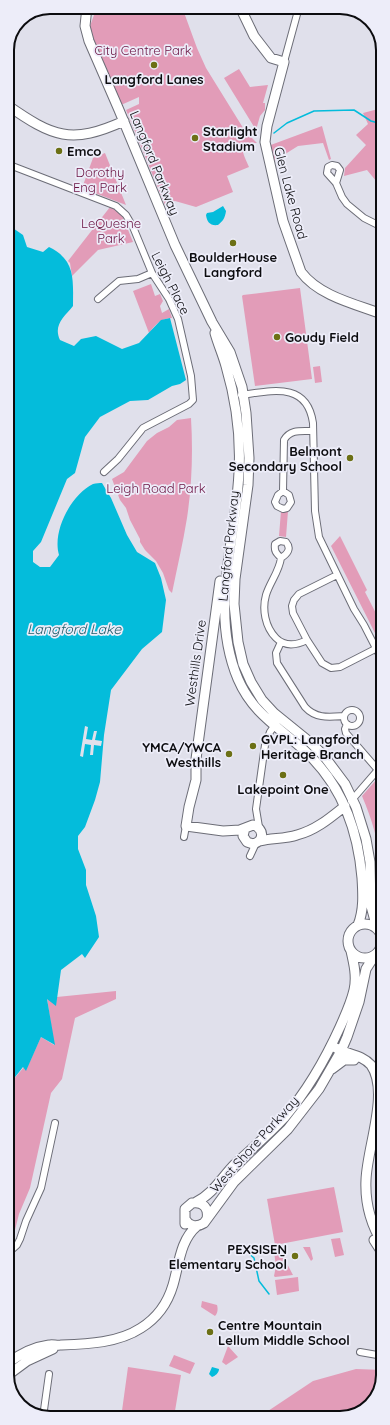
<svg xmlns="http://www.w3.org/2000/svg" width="390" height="1425" font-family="Quicksand,sans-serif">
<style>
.green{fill:#e29cb8}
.water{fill:#04bcdb}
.pier{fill:#e0e0eb}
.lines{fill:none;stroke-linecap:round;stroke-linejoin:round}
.stream{stroke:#04bcdb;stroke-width:1.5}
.street-casing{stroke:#6c6d77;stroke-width:8}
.secondary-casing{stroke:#6c6d77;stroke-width:11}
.street{stroke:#fff;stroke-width:6}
.secondary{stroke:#fff;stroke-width:9}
.poi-dot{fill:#6c7015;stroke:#ededf9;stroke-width:1.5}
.labels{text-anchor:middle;stroke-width:3.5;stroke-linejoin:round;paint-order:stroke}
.park-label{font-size:13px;fill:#691140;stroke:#ededf9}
.poi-label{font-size:13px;font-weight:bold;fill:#0c0c0f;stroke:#ededf9;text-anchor:start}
.street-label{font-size:13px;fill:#0c0c0f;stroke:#ededf9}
.water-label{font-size:14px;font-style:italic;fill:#215c6a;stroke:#ededf9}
.rim{fill:none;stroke:#0c0c0f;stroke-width:2}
</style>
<rect width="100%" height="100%" fill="#e0e0eb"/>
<!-- green -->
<path class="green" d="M92,7H182L197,48L206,68L245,131L257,143C236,144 243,153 249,167L227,176L233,192L196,207L175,201L165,205L126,110L139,104V97L121,105L93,41L89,29L94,15Z
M239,69L250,87L268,85L263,103H265V110L260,116L256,130L224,78Z
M382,108V188L367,170L344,176L345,168L366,145L356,135L368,124L363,113Z
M322,126L331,159L329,160L323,143L298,146L274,161L268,146Z
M105,153L126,205L82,188L93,158Z
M110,207L120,210L133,242L98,250L72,276L70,263L68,261Z
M151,284L155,296L160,294L163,301L160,306L162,313L169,309L172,318C161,318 155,325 149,333L133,291Z
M300,288L312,379L255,386L242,296L243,295Z
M320,366L322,382L315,383L313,367Z
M191,418C193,451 192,485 187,518C183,543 177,568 172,593L169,590L163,573L156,561L145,550L140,542V539L130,520L126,508L120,500L112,479L124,472L147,441L157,433L169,427L177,420Z
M281,511H288L286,537L279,536Z
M340,536L367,590L365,592L383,627V639L379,641L331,546Z
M383,772V912C380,897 382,883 381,868C379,843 372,819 362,796Z
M116,991V999L75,1018L62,1079L51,1093L30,1188L19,1214L12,1242L8,1246V1086L24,1067L26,1070L41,1037L54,1045L47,998Z
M334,1187L343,1232L275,1245L267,1199Z
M340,1238L344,1255L335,1257L331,1239Z
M281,1247L287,1259L285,1260L293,1275L275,1277L274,1276L276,1266L274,1252Z
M303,1247H310L313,1259L311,1261Z
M298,1277L299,1291L277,1295L275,1280Z
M202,1301L217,1305C218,1308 218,1313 215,1316L201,1307Z
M228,1346L238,1357L226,1365L222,1362Z
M174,1355L195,1363L190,1374L169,1366Z
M128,1367L181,1375L174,1417L121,1418Z
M356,1369L383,1370V1375L374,1401L348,1417H262L268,1411L313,1381Z"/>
<!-- water -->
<path class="water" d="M223,206L226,211C225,218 223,221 218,225C210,226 207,222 206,215L207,213L213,212Z
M7,224L23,235L27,247L43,252L49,247C76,260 73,280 73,306C64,317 53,325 60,340L74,346L81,339L96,336L122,349L139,343L161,320L170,318L186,380L180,384L172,386L148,400L130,401L100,417L85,437L75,473L67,479L41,542L33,551V562L40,567H50L59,555C52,531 71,495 93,484C96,483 100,483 102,483L111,498L127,535L137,552L155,563L161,578L166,600L162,632L142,649L111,690L104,735L100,782L95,800L85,827L78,836V849L86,870V885L96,916L99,937L85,958L82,954L61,970L56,1006L47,999L55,1045L41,1037L26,1071L23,1067L8,1086Z
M212,1367L219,1369C219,1373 215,1376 212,1377L209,1374Z"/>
<!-- pier -->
<path class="pier" d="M85,726L88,727L86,739L92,740L94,731H97L95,740L102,741L101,746L94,745L93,755H90L91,745L85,744L83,757L80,756Z"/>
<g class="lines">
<!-- stream -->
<path class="stream" d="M274,133L287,123L314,111L354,110L371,121L382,124
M245,1250L254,1258L259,1281L269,1294"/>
<defs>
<path id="street" d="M284,62L299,7
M7,164L116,206L126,215L133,227L152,273L169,299L178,319L191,376L193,400L189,404L143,428L118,459L104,472
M336,183L340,170L337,166L332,165L328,167L327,173L336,183L342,197L347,204L364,218L382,227
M98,299L119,281L138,279L152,273
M241,395C271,391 307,381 313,423L315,511L319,537L354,609L364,625L383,662
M283,491L284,440C290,429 301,431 313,431
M283,491L289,495L291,502L287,508L283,509L277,506L275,502L278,495Z
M280,541L286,542C292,549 287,554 281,558C276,553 274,551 275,544Z
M281,558C279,572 270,582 266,595C262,609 265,627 276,638C285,647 297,645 307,640
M337,575L299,594L294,600L292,606L293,613L307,640L322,663L331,668L340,667L383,645
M281,642L276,653L277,663L305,707C316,719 329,717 344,716
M344 718a8 8 0 1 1 16 0a8 8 0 1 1-16 0Z
M347,724L345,729L346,733L378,770
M351,801L383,764
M259,827L256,809L265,745L270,732L277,722
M184,837L186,826
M250,856L256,843
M8,1253L17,1245L20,1239L26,1221L41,1188L55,1123
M360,1352L383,1356
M43,1417L49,1374"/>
<path id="secondary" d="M87,7L85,26L89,41L119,110L175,245L212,322L230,352L242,387L246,413L249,458L248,485L235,579L234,604L238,642L243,664L251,682L262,700L274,713L311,743L324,756L345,784L356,807L366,839L370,862L371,906L377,928
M240,7L254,36L271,58L284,62L267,126L265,142L283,221L301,272C319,296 355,304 382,314
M7,105C53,137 71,145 124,121
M215,333C218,344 223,355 226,366C236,400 241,436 239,472C236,542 209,610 238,679C253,714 279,727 305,751C341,784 358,830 362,878C363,894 364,910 358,925
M220,581L196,759V780L189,807L186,826L223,831L240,830L253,825C264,828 265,841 253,844L247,842L243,836L245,828
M260,841C272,838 285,839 297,835C316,830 330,818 345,806
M348 941a17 17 0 1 1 34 0a17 17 0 1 1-34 0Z
M336,1048C348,1055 361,1054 371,1065C390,1092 367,1147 366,1180C365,1202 371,1225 383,1244
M332,1069L344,1060H354
M196,1202C213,1194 222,1177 235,1164C252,1149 269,1134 284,1118C307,1091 325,1060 340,1027C345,1016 351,1003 354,990C357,977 354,964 351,951
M185,1219C189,1226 196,1228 204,1223L234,1182L288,1129L319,1089L341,1051L347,1037L359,1002L366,969L375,955
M185,1224V1209L192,1203C203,1201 209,1208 207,1219
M374,1240L383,1254
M8,1363C20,1354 34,1347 49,1345C53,1344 57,1346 61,1345C88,1344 118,1343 141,1328C157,1318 168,1302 173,1285C179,1265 180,1240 197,1226
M8,1375L27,1361L53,1349"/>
</defs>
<!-- street casing -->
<use href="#street" class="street-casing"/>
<!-- secondary casing -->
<use href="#secondary" class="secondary-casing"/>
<!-- street -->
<use href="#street" class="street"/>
<!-- secondary -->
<use href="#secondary" class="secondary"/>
</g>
<!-- markers -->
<g class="poi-dot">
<circle cx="154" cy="65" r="4"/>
<circle cx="195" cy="138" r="4"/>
<circle cx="59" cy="151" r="4"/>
<circle cx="233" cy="243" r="4"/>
<circle cx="277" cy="337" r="4"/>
<circle cx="350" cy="458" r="4"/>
<circle cx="253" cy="746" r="4"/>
<circle cx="229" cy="754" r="4"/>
<circle cx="283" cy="775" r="4"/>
<circle cx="295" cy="1256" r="4"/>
<circle cx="210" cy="1332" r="4"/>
</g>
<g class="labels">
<!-- park labels -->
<g class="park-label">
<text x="143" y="55">City Centre Park</text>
<text x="100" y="177">Dorothy<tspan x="100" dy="15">Eng Park</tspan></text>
<text x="111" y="228">LeQuesne<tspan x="111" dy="15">Park</tspan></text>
<text x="156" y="493">Leigh Road Park</text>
</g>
<!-- poi labels -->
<g class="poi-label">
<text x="154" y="84" text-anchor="middle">Langford Lanes</text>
<text x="203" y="136">Starlight<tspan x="203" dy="15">Stadium</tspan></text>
<text x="67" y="156">Emco</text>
<text x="233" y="262" text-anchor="middle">BoulderHouse<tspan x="233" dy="15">Langford</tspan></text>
<text x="285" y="342">Goudy Field</text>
<text x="342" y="456" text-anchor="end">Belmont<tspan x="342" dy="15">Secondary School</tspan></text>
<text x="261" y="744">GVPL: Langford<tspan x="261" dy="15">Heritage Branch</tspan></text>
<text x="221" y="752" text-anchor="end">YMCA/YWCA<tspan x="221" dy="15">Westhills</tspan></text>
<text x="283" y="794" text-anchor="middle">Lakepoint One</text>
<text x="287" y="1254" text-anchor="end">PEXSISEṈ<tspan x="287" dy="15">Elementary School</tspan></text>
<text x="218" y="1330">Centre Mountain<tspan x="218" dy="15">Lellum Middle School</tspan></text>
</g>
<!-- street labels -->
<g class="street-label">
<text transform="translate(155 163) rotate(68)" y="5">Langford Parkway</text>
<text transform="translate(291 193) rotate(75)" y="5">Glen Lake Road</text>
<text transform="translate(171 283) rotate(63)" y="5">Leigh Place</text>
<text transform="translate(228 546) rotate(-84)" y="5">Langford Parkway</text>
<text transform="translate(195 663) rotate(-82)" y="5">Westhills Drive</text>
<text transform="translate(254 1144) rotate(-48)" y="5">West Shore Parkway</text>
</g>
<!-- water labels -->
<g class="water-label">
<text x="74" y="634">Langford Lake</text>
</g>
</g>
<!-- crop -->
<path d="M0 0H390V1425H0ZM50 14H340A36 36 0 0 1 376 50V1375A36 36 0 0 1 340 1411H50A36 36 0 0 1 14 1375V50A36 36 0 0 1 50 14Z" fill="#ededf9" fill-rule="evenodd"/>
<path class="rim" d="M50 14H340A36 36 0 0 1 376 50V1375A36 36 0 0 1 340 1411H50A36 36 0 0 1 14 1375V50A36 36 0 0 1 50 14Z"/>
</svg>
